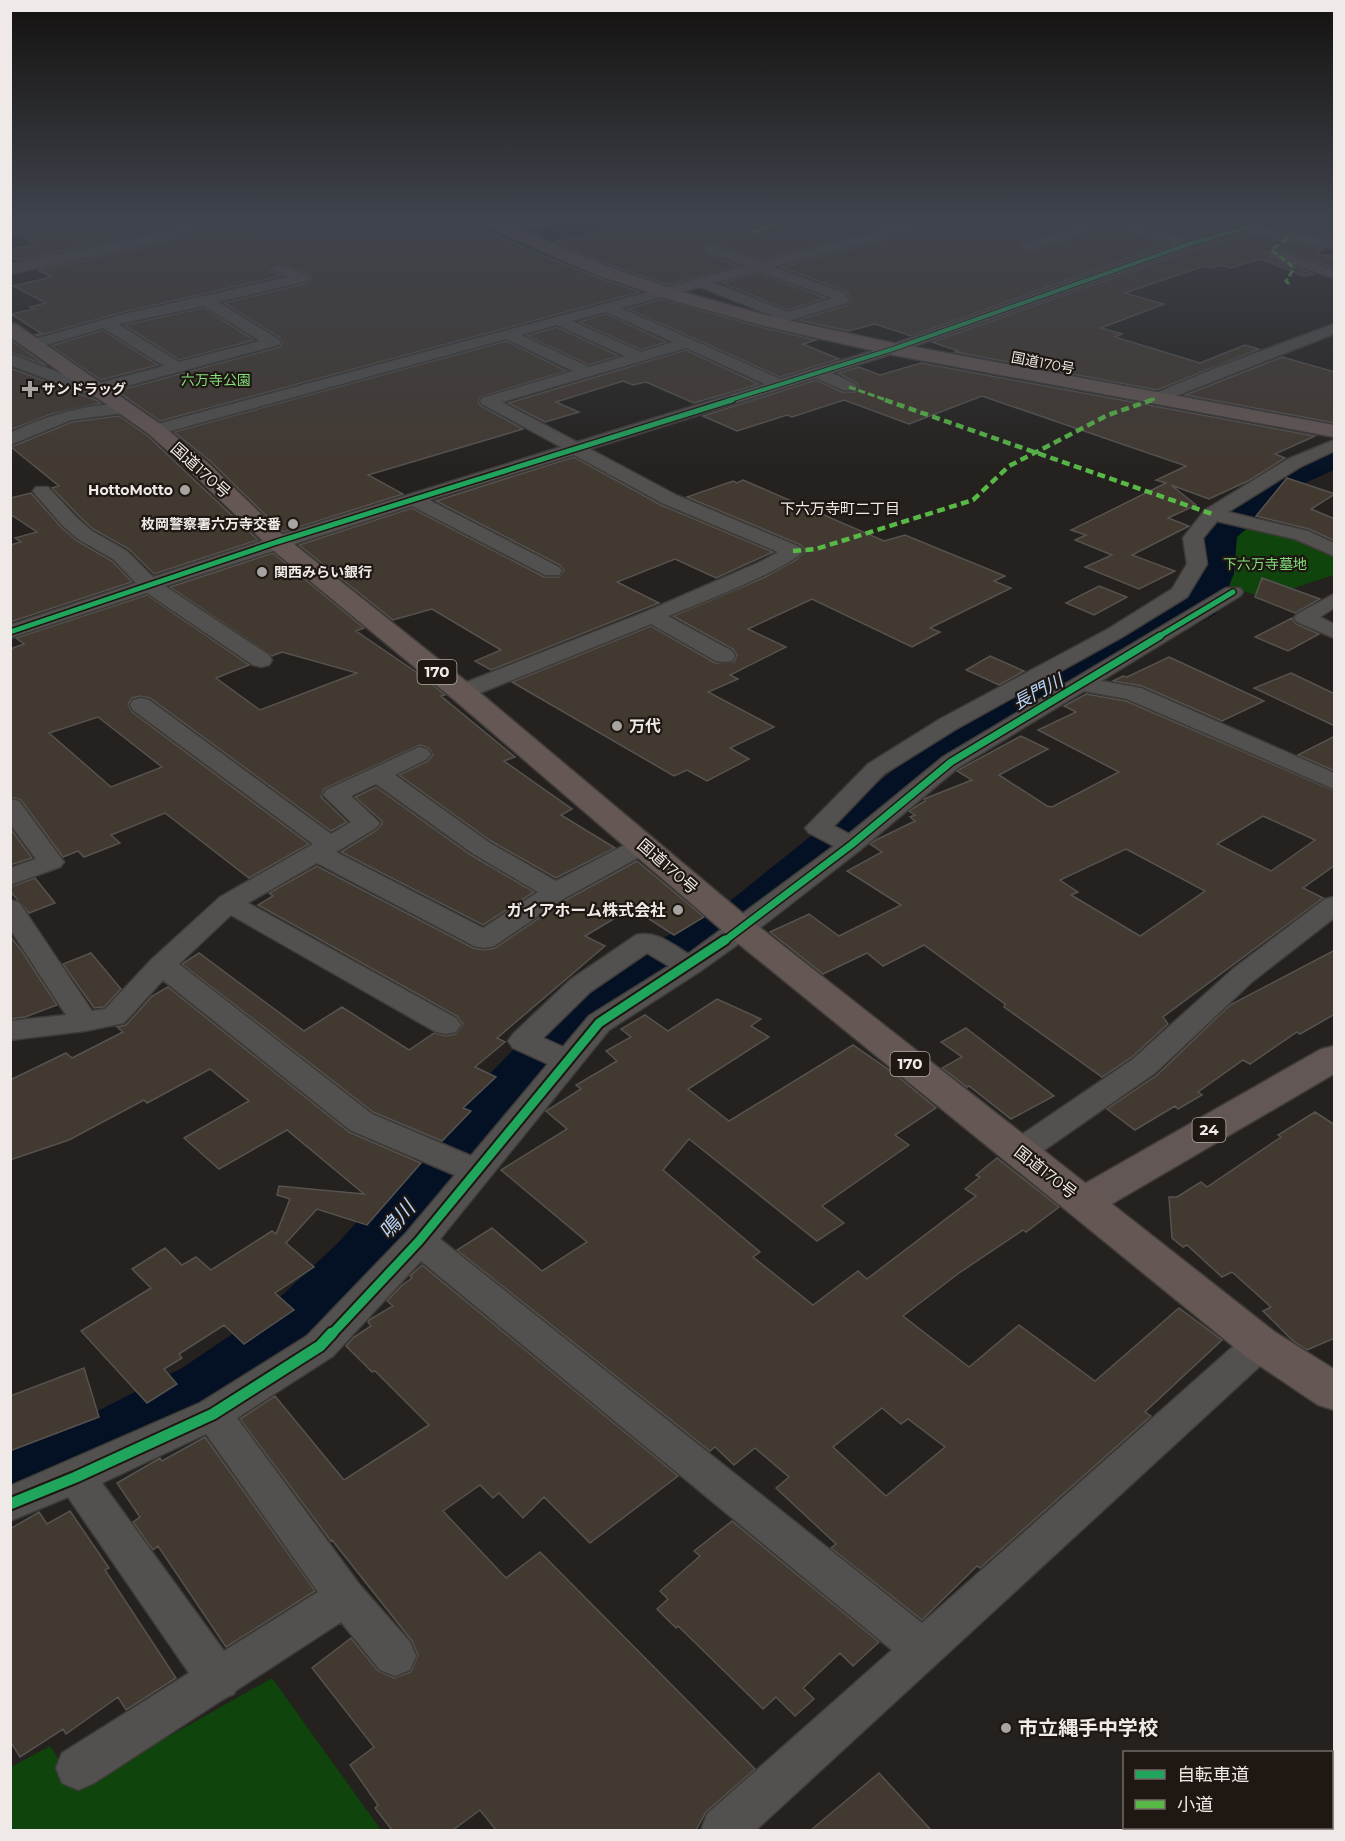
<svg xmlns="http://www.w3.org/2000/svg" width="1345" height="1841" font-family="Montserrat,'Noto Sans JP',sans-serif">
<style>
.green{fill:#0f450c}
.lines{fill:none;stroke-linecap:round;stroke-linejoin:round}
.river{fill:#041124;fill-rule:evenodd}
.building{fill:#423931;stroke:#555250;stroke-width:1.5;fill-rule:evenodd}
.minor-casing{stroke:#3e3b38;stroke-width:3}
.tertiary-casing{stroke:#3e3b38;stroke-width:3}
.primary-casing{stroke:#3e3b38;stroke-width:3}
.trunk-casing{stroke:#3e3b38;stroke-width:3}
.minor{fill:#53514f;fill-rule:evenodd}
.tertiary{fill:#53514f;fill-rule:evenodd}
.primary{fill:#625754;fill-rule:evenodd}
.trunk{fill:#645754;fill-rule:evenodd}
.quiet-far1{stroke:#58b947;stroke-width:3;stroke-dasharray:7 3;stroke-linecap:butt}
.quiet{stroke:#58b947;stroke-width:4.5;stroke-dasharray:8 4.5;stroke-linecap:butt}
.cycleway-far4-casing{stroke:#1e1712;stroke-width:6}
.cycleway-far3-casing{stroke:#1e1712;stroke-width:8}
.cycleway-far2-casing{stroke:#1e1712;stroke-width:10}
.cycleway-far1-casing{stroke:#1e1712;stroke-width:13}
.cycleway-casing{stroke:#1e1712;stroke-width:15}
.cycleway-far4{stroke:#20a55d;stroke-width:4}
.cycleway-far3{stroke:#20a55d;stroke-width:5}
.cycleway-far2{stroke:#20a55d;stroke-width:7}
.cycleway-far1{stroke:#20a55d;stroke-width:9}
.cycleway{stroke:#20a55d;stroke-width:11}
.poi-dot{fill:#a8a4a1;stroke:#1e1712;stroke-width:2}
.labels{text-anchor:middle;stroke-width:4.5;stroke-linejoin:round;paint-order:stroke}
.far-street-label{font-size:14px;fill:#efeae7;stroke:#1e1712}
.far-park-label{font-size:14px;fill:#83de7c;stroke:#1e1712}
.far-poi-label{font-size:14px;font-weight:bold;fill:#efeae7;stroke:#1e1712;text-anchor:start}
.far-neighbourhood-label{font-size:15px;fill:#efeae7;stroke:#1e1712}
.shield{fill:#1e1712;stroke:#b0aba7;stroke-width:1.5}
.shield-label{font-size:15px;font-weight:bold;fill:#efeae7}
.street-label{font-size:16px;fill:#efeae7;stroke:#1e1712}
.poi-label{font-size:16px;font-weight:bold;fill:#efeae7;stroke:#1e1712;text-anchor:start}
.water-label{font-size:18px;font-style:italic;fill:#b5d4fb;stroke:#1e1712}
.near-poi-label{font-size:20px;font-weight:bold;fill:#efeae7;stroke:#1e1712;text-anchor:start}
.near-water-label{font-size:21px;font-style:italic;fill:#b5d4fb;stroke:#1e1712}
</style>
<rect width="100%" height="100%" fill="#24211e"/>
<!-- green -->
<path class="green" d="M1242,524L1288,535L1334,553V575L1263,598L1230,586L1235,530Z
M272,1678L381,1830H11V1767L50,1746L78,1788Z"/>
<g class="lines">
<!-- river -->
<path class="river" d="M1334,447V470L1294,488L1237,537L1234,574L1216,614L1009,725L953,768L766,923L630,1003L572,1056L507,1130L385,1278L310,1352L232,1408L140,1458L10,1512V1447L88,1416L182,1368L262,1314L339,1242L465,1100L532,1030L590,979L730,901L921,748L977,707L1185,598L1196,574L1200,534L1206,526C1247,492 1281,460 1334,447Z"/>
</g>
<!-- building -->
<path class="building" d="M79,217H201L126,238L17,260L10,257V249L39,245L11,231Z
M239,217H451L593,276L640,292L160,421L117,391L280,347L283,342L279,337L224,303L308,283L311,279L309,274L278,263L270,270L281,276L120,313L37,336L35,335L41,333L11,314L34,309L30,307L46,303L13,286L52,277L38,270L130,251L236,222Z
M664,217H839L872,231L761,260L719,245H708L704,249L707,255L738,266L668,285L607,264L555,242Z
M870,217H922L894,225Z
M956,217H1039L1065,228L1022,241L1019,247L1023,251H1034L1109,227L1168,244L911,336L875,324L848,331L798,320L848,305L851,299L846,291L781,267L954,222Z
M1131,217H1261L1189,238L1128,220Z
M1286,221L1335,234V239L1271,226Z
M1246,234L1323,249L1317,254L1335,257V268L1275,248L1266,253L1269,259L1314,274L1304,276L1260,259L1230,268L1221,265L1212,268L1204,266L1125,293L1164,304L1101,328L1122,334L1115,337L1200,363L1245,345L1259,349L1157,390L955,352L958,351L932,342L1195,249Z
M758,273L826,298L788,310L722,283Z
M662,299L764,328L816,340L803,344L839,359L780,377L628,309Z
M204,308L254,340L179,360L124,325Z
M606,314L667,342L641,350L579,322Z
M557,327L619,356L589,365L527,336Z
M103,330L158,365L101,380L51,346Z
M10,341H12L47,366L10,352Z
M506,341L567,371L480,397L478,402L481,406L523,429L368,475L403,494L283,532L209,460L174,432Z
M686,350L759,384L694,403L646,382L633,385L623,381L556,402L579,412L545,422L508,403Z
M1282,357L1335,372V423L1185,395Z
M921,363L1315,436L1275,454L1285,458L1250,480L1209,499L1171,485L1196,505L1168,518L1189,526L1132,555L1175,571L1139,589L1085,567L1112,555L1075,540L1086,535L1071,530L1166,483L1156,480L1186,466L982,396L909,424L844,400L792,417L787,415L737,431L703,416L816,380L842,392H855L859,388L857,383L838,373L859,367L880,375Z
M10,368L96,400L101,403L51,414L10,430Z
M119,416L148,436L258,540L154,574L129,549L93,529L79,516L52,488L59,486L11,447L72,422Z
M574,457L661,505L773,552L716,578L675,559L617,582L659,603L491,670L475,661L501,650L432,609L393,620L299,545L412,508L544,577H559L564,571L560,565L436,501Z
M1287,478L1335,494L1311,509L1335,519V541L1309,529L1256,516Z
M743,480L884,541L905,535L1005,576L994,581L1011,588L930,628L940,632L912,647L812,599L748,629L786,647L730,675L738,679L708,692L774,727L730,748L749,759L707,781L687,770L674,776L512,682L651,626L715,663L734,662L737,655L733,649L673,616L763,578L796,560L805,551L801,545L687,497L733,481L737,483Z
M31,493L62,528L77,541L112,561L132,582L10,622V545L21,542L15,538L37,532L10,514V498Z
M273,553L364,628L356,631L422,676L445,695L441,696L515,757L504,761L572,809L561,815L615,848L556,878L491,841L399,775L428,761L433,755L429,748L420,745L324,789L321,797L347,822L331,831L150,698L140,696L132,698L128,704L132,712L309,844L249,878L165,813L111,835L120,843L84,857L78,851L63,857L21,800L10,797V649L24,644L16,638L147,595L249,665L216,678L260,710L357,673L282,652L272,656L170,587ZM98,717L162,767L111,787L49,733Z
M1262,578L1320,599L1295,613L1255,597Z
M1099,586L1127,597L1094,615L1066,603Z
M1292,618L1296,624L1319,634L1288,651L1255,637Z
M990,656L1024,671L999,685L966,670Z
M1169,657L1264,701L1222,721L1142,686L1113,681L1123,676L1127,677Z
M1291,673L1335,694V726L1254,688Z
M1086,694L1126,701L1335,791V865L1303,888L1323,898L1163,1017L1168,1024L1132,1057L1102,1077L1004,1007L1005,1004L924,945L883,966L867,953L823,974L770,932L809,914L839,936L901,905L847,871L882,852L870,844L876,840L915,821L910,817L915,815L909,811L925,801L924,799L972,780L957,771L960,769L1021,736L1048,749L999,775L1047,806L1052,807L1119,772L1038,730L1076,712L1064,706ZM1263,816L1315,840L1271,871L1217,844ZM1126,849L1205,891L1140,936L1071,895L1078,892L1060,880Z
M1335,736V771L1298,755Z
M376,787L471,855L534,892L483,925L341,852L377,830L382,824V821L355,797Z
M10,828L32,858L10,865Z
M637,861L704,917L674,935L632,908L585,936L605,946L497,1038L505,1042L475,1067L496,1077L463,1108L471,1111L442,1141L373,1112L182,964L199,953L304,1031L342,1007L409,1050L434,1033L446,1036L456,1034L463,1024L457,1016L258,905L273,896L269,893L317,866L473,948L484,950L495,948L566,900Z
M35,878L55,903L29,913L10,891V887Z
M10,936L21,950L57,1005L25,1017L10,1019Z
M1335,950V1014L1300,1034L1297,1032L1250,1064L1243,1060L1198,1092L1202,1095L1178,1109L1175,1106L1135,1130L1107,1109L1157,1075L1230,1005Z
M91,953L121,989L104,1007L94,1008L63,964Z
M168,987L349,1132L421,1163L367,1225L317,1209L286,1243L314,1267L275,1293L294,1310L244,1344L224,1325L179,1354L182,1358L164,1369L177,1384L147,1403L81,1331L151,1288L132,1269L165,1248L182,1265L196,1257L211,1270L272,1231L276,1234L290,1199L277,1195L279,1186L364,1194L287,1130L219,1169L184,1138L249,1101L210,1069L147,1103L144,1100L69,1140L10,1160V1080L66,1053L72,1058L123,1032L117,1027L126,1025L152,996Z
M717,999L761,1019L751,1026L769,1037L688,1089L729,1121L853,1045L895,1074L936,1108L895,1135L909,1145L822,1206L844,1223L817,1241L689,1139L663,1170L760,1252L753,1257L813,1305L858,1271L867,1279L976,1196L965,1189L980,1177L976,1175L997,1158L1059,1207L1026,1232L1023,1230L959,1273L903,1316L969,1367L1019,1325L1095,1381L1179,1308L1222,1340L1145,1412L1151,1416L980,1568L977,1566L922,1620L831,1548L836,1544L776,1488L789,1477L755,1448L734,1465L715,1447L710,1451L457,1250L492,1228L542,1271L587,1242L501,1170L567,1129L546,1111L581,1089L576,1085L617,1061L606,1051L631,1037L621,1029L645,1015L668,1031ZM882,1408L901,1424L908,1419L945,1447L886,1496L833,1447Z
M966,1028L1054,1096L1011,1119L969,1086L967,1087L942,1068L962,1057L941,1042Z
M1315,1112L1335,1125V1338L1307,1350L1292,1340L1263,1311L1271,1307L1232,1272L1222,1277L1187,1245L1183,1247L1172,1238L1169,1197H1177L1201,1182L1207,1187L1281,1137L1278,1135Z
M422,1265L678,1476L590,1543L544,1497L523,1518L499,1493L493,1498L480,1485L443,1511L506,1578L540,1552L755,1769L706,1812L696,1830H496L480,1810L453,1830H392L375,1808L378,1805L350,1765L374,1747L312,1668L351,1638L378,1671L394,1678L411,1672L418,1655L412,1641L332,1540L331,1541L240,1419L275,1396L344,1480L429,1425L375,1371L372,1372L346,1346L354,1337L371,1326L368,1322L369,1320L393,1306L387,1301L402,1285L412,1278L410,1276Z
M84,1368L99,1417L10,1451V1396Z
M205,1437L315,1591L226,1647L158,1546L153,1550L133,1522L140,1517L117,1483L155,1461L160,1458L162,1461Z
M70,1511L109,1568L105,1570L176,1678L126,1710L118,1697L66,1734L63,1729L20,1757L10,1741V1529L39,1512L47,1524Z
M732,1521L879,1642L853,1666L840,1653L803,1688L814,1699L795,1716L776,1697L763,1709L678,1626L676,1628L657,1609L668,1599L660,1591L700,1556L694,1551Z
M879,1773L931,1830H811Z"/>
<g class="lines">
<defs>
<path id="minor" d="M544,217H566L565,220L508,234L501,230L503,227Z
M841,217H861L894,227L932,217H954L953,220L773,267L845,293L849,300L847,303L775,325H765L763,322L773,316L700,287L621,308L780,379L888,346L1175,244L1109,225L1033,249H1023L1021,246L1023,243L1072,228L1041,217H1062L1086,224L1109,217H1129L1123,221L1189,240L1270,217H1291L1262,227L1334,241V249L1246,232L1194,247L898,352L832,373L855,384L857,387L855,390H843L816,378L590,449L676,495L800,547L803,551C791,568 693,606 668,616L732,651L735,656L732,661L724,662L716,661L651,624L470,697L462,699L454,697L451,692L454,687L645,612L762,561L778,552L662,503L574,455L429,500L559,567L562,571L559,575H545L412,506L165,586L269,655L272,660L269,665L261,667L253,665L147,593L10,638V625L136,583L113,559L78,539L63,526L36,495L33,491L36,487H48L77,518L92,531L127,551L153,577L270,538L561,447L482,404L480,401L482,398L573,371L506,339L156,435L150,434L147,430L150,426L746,266L708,253L706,250L708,247H718L761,262L880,231ZM758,271L833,298L788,312L715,283ZM606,312L673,342L641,352L572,321ZM557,325L625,356L589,367L521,335ZM686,348L765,384L577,442L502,402Z
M1275,250L1334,270V278L1270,257L1268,254L1270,251Z
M279,265L307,275L309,278L307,281L218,302L278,339L281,342L278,345L108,391L116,397L108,402L10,365V354L92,385L164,366L103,328L33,349L25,344L28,341L120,315L288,277L272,269ZM204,306L260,341L179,362L118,324Z
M1334,324V334L1163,401L1157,403L1149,398L1151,395L1223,365Z
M124,403L130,404L132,408L130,412L71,420L10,445V433C46,415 84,405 124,403Z
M1334,440V451L1300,467L1228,512L1308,531L1334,543V556L1295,539L1217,521L1203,538L1207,564L1187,597L1122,637L956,729L884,774L834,826L849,834L943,757L1226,588H1240L1243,592L1240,596L1101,681L1141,688L1334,773V789L1127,699L1084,691L959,767L860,850L751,935L699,972L609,1030L440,1239L922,1623L1247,1334L1260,1330L1273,1334L1278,1344L1273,1354L756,1830H701L707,1814L892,1650L421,1261L333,1356L237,1418L359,1584L410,1642L416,1656L410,1670L395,1676L380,1670L341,1622L235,1691L234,1694L225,1698L94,1783L78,1790L62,1783L56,1768L62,1753L189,1673L68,1497L10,1521V1486L200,1403L307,1336L407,1232L455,1175L350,1130L163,980L124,1023L85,1031L10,1040V1021L66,1015L10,929V900L19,902L92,1011L105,1009L152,959L220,897L313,844L133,710L130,705L133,700L141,698L149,700L331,834L351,822L323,795L326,790L419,747L427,749L431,754L427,759L395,775L490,843L556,881L634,840L643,837L652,840L656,845L652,850L565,898L494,946L484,948L474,946L317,863L248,903L456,1018L461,1025L456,1032L446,1034L436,1032L231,915L179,964L372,1114L471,1156L548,1064L513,1048L508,1041L513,1034L570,980L636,935C656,930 672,944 688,954L691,952L834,846L809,833L805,828L868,764L940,719L1108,629L1172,589L1187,564L1183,538L1205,510L1288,459ZM376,784L472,853L538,892L483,928L336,852L376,828L380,823L351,796ZM647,953L669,966L589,1016L563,1047L543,1038L590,992ZM206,1434L318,1592L224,1651L102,1483Z
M1334,594V608L1320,617L1334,624V638L1297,622L1294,618L1297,614Z
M10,799L19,801L64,862L60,867L10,885V868L36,859L10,824Z
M1334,897V918L1253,981L1155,1073L1030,1160L1019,1163L1008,1160L1003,1152L1008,1144L1133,1059L1233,969L1325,899Z"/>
<path id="tertiary" d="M210,217H237L235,220L129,249L10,274V264L127,240Z"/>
<path id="primary" d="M1334,1046V1074L1098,1212L1084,1217L1070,1212L1064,1202L1070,1192L1321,1049Z"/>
<path id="trunk" d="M470,217H492L606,266L683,292L773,317L893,343L1334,425V437L893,355L764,326L671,300L594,274L472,220Z
M10,323L16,324L163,426L207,462L285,537L472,686L753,922L1275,1332L1334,1369V1410L1318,1405L1245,1356L729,936L452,698L269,547L191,472L149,434L10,337Z"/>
</defs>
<!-- minor casing -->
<use href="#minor" class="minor-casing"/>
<!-- tertiary casing -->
<use href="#tertiary" class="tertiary-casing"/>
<!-- primary casing -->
<use href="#primary" class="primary-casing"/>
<!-- trunk casing -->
<use href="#trunk" class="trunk-casing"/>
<!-- minor -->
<use href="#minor" class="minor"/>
<!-- tertiary -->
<use href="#tertiary" class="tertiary"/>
<!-- primary -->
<use href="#primary" class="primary"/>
<!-- trunk -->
<use href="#trunk" class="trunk"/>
<!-- quiet-far1 -->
<path class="quiet-far1" d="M752,232L808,217
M1289,284L1286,281L1293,270L1291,265L1271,250L1290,237
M849,387L889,401
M1148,401L1157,398"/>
<!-- quiet -->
<path class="quiet" d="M885,400L1212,514
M793,551L816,549L973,500L1009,466L1108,415L1152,400"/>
<defs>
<path id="cycleway-far4" d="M727,401L893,349L1189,244L1285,217"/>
<path id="cycleway-far3" d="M10,632L277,542L732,400
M1158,637L1233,592"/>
<path id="cycleway-far2" d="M723,942L851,845L951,762L1160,636"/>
<path id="cycleway-far1" d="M331,1335L419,1241L599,1023L725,940"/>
<path id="cycleway" d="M10,1504L76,1477L213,1414L320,1346L332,1333"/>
</defs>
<!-- cycleway-far4 casing -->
<use href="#cycleway-far4" class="cycleway-far4-casing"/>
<!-- cycleway-far3 casing -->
<use href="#cycleway-far3" class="cycleway-far3-casing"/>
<!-- cycleway-far2 casing -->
<use href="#cycleway-far2" class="cycleway-far2-casing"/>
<!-- cycleway-far1 casing -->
<use href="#cycleway-far1" class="cycleway-far1-casing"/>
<!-- cycleway casing -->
<use href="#cycleway" class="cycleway-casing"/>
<!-- cycleway-far4 -->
<use href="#cycleway-far4" class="cycleway-far4"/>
<!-- cycleway-far3 -->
<use href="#cycleway-far3" class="cycleway-far3"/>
<!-- cycleway-far2 -->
<use href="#cycleway-far2" class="cycleway-far2"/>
<!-- cycleway-far1 -->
<use href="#cycleway-far1" class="cycleway-far1"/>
<!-- cycleway -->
<use href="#cycleway" class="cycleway"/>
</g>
<!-- sky -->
<linearGradient id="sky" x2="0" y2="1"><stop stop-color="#141210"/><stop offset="0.46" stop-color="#3f434c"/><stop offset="1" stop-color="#3f434c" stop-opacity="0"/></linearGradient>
<rect width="1345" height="475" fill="url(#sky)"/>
<!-- markers -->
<g class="poi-dot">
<path d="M27 380h6v6h6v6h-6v6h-6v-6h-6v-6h6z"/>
<circle cx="185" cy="490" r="6"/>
<circle cx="293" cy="524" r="6"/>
<circle cx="262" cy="572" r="6"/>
<circle cx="617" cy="726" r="6"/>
<circle cx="678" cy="910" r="6"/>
<circle cx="1006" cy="1728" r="6"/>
</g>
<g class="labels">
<!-- far-street labels -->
<g class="far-street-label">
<text transform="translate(1043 363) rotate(11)" y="5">国道170号</text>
</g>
<!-- far-park labels -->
<g class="far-park-label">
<text x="216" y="385">六万寺公園</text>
<text x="1265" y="569">下六万寺墓地</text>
</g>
<!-- far-poi labels -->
<g class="far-poi-label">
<text x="42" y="394">サンドラッグ</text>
<text x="173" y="495" text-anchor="end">HottoMotto</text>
<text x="281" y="529" text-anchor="end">枚岡警察署六万寺交番</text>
<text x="274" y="577">関西みらい銀行</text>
</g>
<!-- far-neighbourhood labels -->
<g class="far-neighbourhood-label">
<text x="840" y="514">下六万寺町二丁目</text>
</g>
<!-- shield labels -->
<g class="shield">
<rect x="417.5" y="660" width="39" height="24" rx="4.5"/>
<rect x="890.5" y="1052" width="39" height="24" rx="4.5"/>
<rect x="1192.5" y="1118" width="33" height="24" rx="4.5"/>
</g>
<g class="shield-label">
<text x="437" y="677">170</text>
<text x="910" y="1069">170</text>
<text x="1209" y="1135">24</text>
</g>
<!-- street labels -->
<g class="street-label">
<text transform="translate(201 470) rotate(42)" y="6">国道170号</text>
<text transform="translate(668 866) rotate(41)" y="6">国道170号</text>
<text transform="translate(1046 1172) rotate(38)" y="6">国道170号</text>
</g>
<!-- poi labels -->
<g class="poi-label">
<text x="629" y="732">万代</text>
<text x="666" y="916" text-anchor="end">ガイアホーム株式会社</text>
</g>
<!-- water labels -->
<g class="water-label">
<text transform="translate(1038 692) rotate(-28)" y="6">長門川</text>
</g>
<!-- near-poi labels -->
<g class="near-poi-label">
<text x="1018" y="1735">市立縄手中学校</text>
</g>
<!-- near-water labels -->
<g class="near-water-label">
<text transform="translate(397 1220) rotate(-49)" y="7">鳴川</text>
</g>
</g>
<!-- border -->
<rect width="1345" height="1841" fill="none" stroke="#efeae7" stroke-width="24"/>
<!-- legend -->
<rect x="1123" y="1751" width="210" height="78" fill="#1e1712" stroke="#726b67" stroke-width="1.5"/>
<rect x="1135" y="1770" width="30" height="9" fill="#20a55d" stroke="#726b67" stroke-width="1.5"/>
<text x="1177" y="1781" font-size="18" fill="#efeae7">自転車道</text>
<rect x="1135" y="1800" width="30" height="9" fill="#58b947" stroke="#726b67" stroke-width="1.5"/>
<text x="1177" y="1811" font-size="18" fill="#efeae7">小道</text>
</svg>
